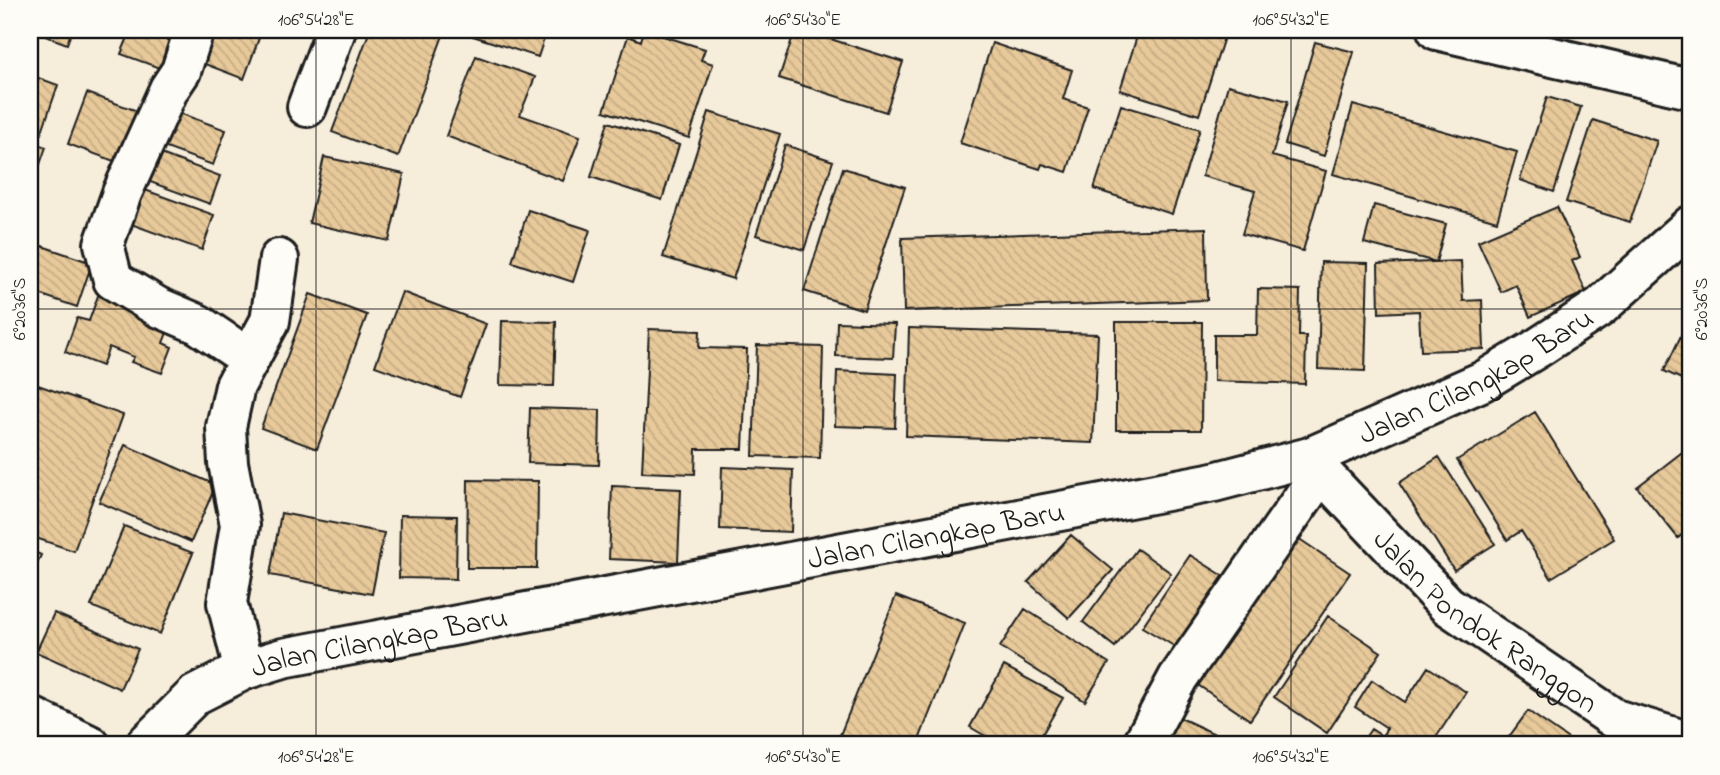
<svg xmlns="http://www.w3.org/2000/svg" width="1720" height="775" font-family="'Indie Flower',sans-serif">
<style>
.building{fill:url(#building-back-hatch);stroke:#1c1c1c;stroke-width:2}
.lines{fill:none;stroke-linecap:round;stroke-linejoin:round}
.minor-casing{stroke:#1c1c1c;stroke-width:44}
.minor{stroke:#fdfcf7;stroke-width:38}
.ticks{fill:none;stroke:#1c1c1c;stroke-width:2;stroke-opacity:0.45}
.labels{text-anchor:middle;stroke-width:7;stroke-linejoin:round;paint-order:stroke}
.street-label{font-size:30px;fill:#1c1c1c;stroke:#fdfcf7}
.neatline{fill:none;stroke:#1c1c1c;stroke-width:2.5}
.ticks-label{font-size:18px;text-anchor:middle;fill:#1c1c1c}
</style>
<defs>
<pattern id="building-back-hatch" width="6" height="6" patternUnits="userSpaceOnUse" patternTransform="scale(1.75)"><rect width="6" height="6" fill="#e7c99a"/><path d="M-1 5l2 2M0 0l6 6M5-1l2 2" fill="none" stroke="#c6ac84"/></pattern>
</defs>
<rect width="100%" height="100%" fill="#f6eddb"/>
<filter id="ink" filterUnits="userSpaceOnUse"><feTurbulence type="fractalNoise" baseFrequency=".0143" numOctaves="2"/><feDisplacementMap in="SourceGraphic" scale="14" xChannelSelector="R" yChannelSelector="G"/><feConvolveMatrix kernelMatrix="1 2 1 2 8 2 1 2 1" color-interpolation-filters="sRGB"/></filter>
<g filter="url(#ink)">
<!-- building -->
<path class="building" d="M30,30H72L67,44Z
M131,30H140L186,46L176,74L121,54Z
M199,30H236L259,38L244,79L189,58Z
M370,30H445L398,157L332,132Z
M475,30H547L538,57L473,36Z
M644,30L705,49L701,60L713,64L689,138L604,111L628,36L641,41Z
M795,30H802L903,62L886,112L779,78Z
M866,30H892L890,37Z
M1139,30H1212L1225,34L1199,115L1120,90Z
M1315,42L1354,52L1324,156L1285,144Z
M992,43L1072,70L1063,99L1088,107L1067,172L1042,164L1040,169L960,143Z
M476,56L535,77L520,115L580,136L563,181L446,136Z
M30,75L58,85L41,134L30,130Z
M1228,85L1288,101L1272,156L1326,171L1303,251L1242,234L1255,191L1202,176Z
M87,93L149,115L130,167L68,144Z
M1547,97L1581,107L1554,192L1520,180Z
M1121,105L1200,129L1172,214L1094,189Z
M1353,105L1517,152L1497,221L1333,174Z
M168,109L226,130L213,165L155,144Z
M709,112L780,134L733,279L663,257Z
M1593,120L1657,141L1630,222L1566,202Z
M608,122L679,145L662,200L591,177Z
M30,142L46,147L30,193Z
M785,145L833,161L804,250L756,235Z
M153,151L220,176L210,204L142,179Z
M324,157L404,174L389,241L309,223Z
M843,168L905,187L864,310L804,291Z
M134,186L214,215L202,250L120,220Z
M1374,205L1446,224L1436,262L1364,243Z
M1557,207L1580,257L1572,261L1586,292L1530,317L1516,285L1501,292L1478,241Z
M528,210L590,230L573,282L512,262Z
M1206,228L1207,300L904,311L902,238Z
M30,242L92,263L77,307L30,291Z
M1461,261L1463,301L1482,300L1484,349L1421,351L1419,311L1379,313L1378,264Z
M1321,262L1368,263L1365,371L1318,369Z
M1258,289L1300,290L1299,336H1306L1305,384L1214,381V335H1257Z
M100,290L173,317L163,343L172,347L162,373L131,362L134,357L109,347L102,366L65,352L77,318L89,321Z
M402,292L486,324L460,397L375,366Z
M310,294L367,315L317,449L261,428Z
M1690,317V383L1664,371Z
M502,321L556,322L554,386L500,385Z
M837,322L895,324L893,358L836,356Z
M1116,322H1202L1201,430H1116Z
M909,328L1098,334L1093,443L906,436Z
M649,329L700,331L699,348L747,349L743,449H696L695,474L642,472Z
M757,345L823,347L820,458L753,456Z
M837,371L897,374L895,428L835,426Z
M35,384L123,415L74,551L30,536V399Z
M530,408L600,410L599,465L528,463Z
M1535,412L1614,539L1551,578L1521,531L1507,540L1457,460Z
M125,445L216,485L191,542L99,502Z
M1690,446V528L1678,538L1637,487Z
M1439,457L1495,544L1454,570L1399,483Z
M722,467L793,470L791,532L720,529Z
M468,480L538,481L537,568H467Z
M612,486L681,489L678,562L609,559Z
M281,513L384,533L372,594L270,575Z
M400,515L457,516L456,579L399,578Z
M124,526L193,553L160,634L91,606Z
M1286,530L1350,573L1250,720L1186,677Z
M1071,535L1113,570L1069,618L1028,582Z
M1137,549L1171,573L1115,647L1083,622Z
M30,550L41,555L30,580Z
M1190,555L1230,580L1184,652L1142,627Z
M896,596L965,623L917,745H836Z
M1025,609L1109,663L1085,701L1000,647Z
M54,613L138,649L120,689L36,652Z
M1328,616L1381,652L1327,733L1274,697Z
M1004,666L1063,698L1036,745H1001L970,727Z
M1428,667L1466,692L1431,745H1360L1371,729L1382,736L1387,728L1355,707L1372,680L1405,702Z
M1528,711L1577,745H1503Z
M1170,713L1232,742L1231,745H1154Z
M30,734L56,745H30Z"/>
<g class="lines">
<defs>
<g id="minor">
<path d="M194,30L181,71L169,89L122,193L104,244L113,280L158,307L198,324L250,359"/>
<path d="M1437,30L1690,89"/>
<path d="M307,107L336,30"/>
<path id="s1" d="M1310,457L1321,472L1447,605L1615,719L1690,742"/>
<path d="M244,670L227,603L240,525L228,463L226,427L235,386L270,321L279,259"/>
<path d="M30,716L90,745"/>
<path id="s2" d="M145,745L195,695L244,670L283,658L1214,482L1310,457L1483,381L1536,349L1600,307L1690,226"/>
<path d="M1142,745L1178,678L1321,472"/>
</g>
</defs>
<!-- minor casing -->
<use href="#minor" class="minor-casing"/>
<!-- minor -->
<use href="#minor" class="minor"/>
</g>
</g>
<!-- ticks -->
<path class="ticks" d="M316,30V745M803,30V745M1291,30V745M30,309H1690"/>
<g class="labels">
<!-- street labels -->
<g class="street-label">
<text dy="10" stroke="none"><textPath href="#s2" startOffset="1398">Jalan Cilangkap Baru</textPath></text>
<text dy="10" stroke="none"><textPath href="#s2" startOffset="831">Jalan Cilangkap Baru</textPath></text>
<text dy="10" stroke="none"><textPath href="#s1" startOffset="242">Jalan Pondok Ranggon</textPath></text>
<text dy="10" stroke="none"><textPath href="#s2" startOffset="264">Jalan Cilangkap Baru</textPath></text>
</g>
</g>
<!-- margin -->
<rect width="1720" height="775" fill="none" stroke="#fdfcf7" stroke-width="77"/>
<rect x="38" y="38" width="1644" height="698" class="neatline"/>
<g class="ticks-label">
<text x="316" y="25">106°54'28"E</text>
<text x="803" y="25">106°54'30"E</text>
<text x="1291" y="25">106°54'32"E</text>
<text transform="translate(19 309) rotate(-90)" y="6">6°20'36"S</text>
<text transform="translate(1701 309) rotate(-90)" y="6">6°20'36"S</text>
<text x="316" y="762">106°54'28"E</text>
<text x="803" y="762">106°54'30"E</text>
<text x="1291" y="762">106°54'32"E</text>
</g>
</svg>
